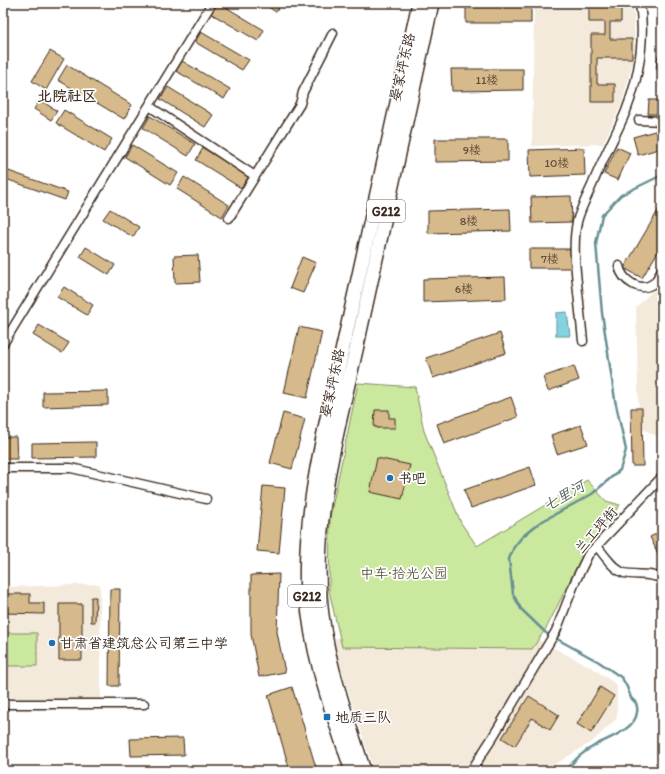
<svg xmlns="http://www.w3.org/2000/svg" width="665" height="774" font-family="Itim,'LXGW WenKai TC',sans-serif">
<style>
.built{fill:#f3eadc}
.green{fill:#cbe89f;stroke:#83895e}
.water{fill:#84d3e0;stroke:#678f92}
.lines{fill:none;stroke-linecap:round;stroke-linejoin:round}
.stream{stroke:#678f92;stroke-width:2.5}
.building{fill:#d6ba8b;stroke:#3b2a1e}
.minor-casing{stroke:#3b2a1e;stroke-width:11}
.trunk-casing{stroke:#3b2a1e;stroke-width:16}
.minor{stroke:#fff;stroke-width:8}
.trunk{stroke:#fff;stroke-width:13}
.poi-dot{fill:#1f6fb2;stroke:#fff;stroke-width:1.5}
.labels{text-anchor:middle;stroke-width:3.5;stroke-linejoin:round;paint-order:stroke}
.number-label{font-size:12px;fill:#624e39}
.shield{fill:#fff;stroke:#766a62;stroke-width:1}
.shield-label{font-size:13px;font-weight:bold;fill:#3b2a1e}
.street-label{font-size:14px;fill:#3b2a1e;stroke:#fff}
.poi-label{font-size:14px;fill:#3b2a1e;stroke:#fff;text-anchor:start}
.park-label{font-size:14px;fill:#5f5a3e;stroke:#fff}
.neighbourhood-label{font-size:15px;font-weight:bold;fill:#3b2a1e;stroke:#fff}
.water-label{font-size:15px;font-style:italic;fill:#515d58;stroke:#fff}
</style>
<rect width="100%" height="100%" fill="#fff"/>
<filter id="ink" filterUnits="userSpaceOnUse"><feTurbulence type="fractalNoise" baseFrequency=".025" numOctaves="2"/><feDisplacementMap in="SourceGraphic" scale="8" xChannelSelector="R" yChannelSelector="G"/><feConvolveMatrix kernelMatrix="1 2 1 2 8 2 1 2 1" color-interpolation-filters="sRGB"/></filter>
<g filter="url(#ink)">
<!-- built -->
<path class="built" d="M534,3H632L634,16L635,53L622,103L603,144L532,146Z
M662,282V439L639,427L636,307Z
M100,584L101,699L3,701V587Z
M520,631L591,667L617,685V718L593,741L544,771H374L336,653L335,638L513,645Z"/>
<!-- green -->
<path class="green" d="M358,383L415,387L424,431L461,523L477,546L587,480L606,501L620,505L586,548L547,627L532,649L342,647L329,591L330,517Z
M3,633H37V666H3Z"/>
<!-- water -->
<path class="water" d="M567,312L570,336H556V313Z"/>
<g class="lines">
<!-- stream -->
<path class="stream" d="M566,771C573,761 583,752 594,746C606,739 636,730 637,712C638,709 637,706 636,703L631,698L627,687L622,678L599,662L546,633L521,609L513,594L509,559L514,547L522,537L539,523L592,494L620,470L626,450L615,400L602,313L596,243L602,215L621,195L662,175"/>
</g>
<!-- building -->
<path class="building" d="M216,3H219L264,30L258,41L210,13Z
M262,3H282L276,12Z
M466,3H531V23H466Z
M589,4H621V22H610V39H632V58H597V84H615V102H591V35H605V22H589Z
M201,32L249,60L242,70L195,42Z
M50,51L64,59L46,90L32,81Z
M658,55H662V70L656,69Z
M182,61L230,89L224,99L176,71Z
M67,65L132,105L124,119L58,80Z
M451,69H523V90L452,91Z
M168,87L213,115L205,127L160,99Z
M40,100L57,111L51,120L34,109Z
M649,100H662V114H648Z
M64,110L112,139L104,152L56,123Z
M150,116L195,144L188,156L143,128Z
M662,129V148L638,155L633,137Z
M435,139H508V161L435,162Z
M132,145L178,173L170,185L125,157Z
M617,147L630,153L618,180L604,174Z
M203,148L249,176L241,188L196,160Z
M584,148L585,175L530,177L529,150Z
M3,169L68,192L65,200L3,178Z
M184,177L229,205L222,217L177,189Z
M571,196L572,222L532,223L531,197Z
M662,204V245L642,278L624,268Z
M110,209L139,227L133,237L103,219Z
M510,209L511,231L428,233V211Z
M86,247L115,265L109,275L80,257Z
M529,249H571V268H529Z
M198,255L200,282L175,283L174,256Z
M302,257L316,263L303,293L290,288Z
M505,277L506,299L423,302V279Z
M64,287L93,305L87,315L57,297Z
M39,325L69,343L62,353L33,335Z
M299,327L322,332L307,398L284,393Z
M500,333L506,353L433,378L426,358Z
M574,366L579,380L548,391L543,377Z
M108,391V405L43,407V392Z
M511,397L518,417L444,444L437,424Z
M631,408H642L643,466H632Z
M375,410H389V418H395V428H377V427H374Z
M283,413L305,419L292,469L270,463Z
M581,425L588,444L557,454L551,435Z
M3,437H16L17,459H3Z
M96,442V457L32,458V443Z
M377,458L410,465L402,499L370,492Z
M530,467L536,485L471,508L464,490Z
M263,486L285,488L279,553L257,551Z
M662,531V562L650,537Z
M279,574L277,632L285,672L259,677L251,634V575Z
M110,589H120L119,686H109Z
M3,594H30V603H44V614L3,613Z
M91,597H96L95,622H91Z
M59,604H82V660H59Z
M292,687L317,771H290L268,695Z
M600,687L614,696L591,733L577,724Z
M529,696L559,715L550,730L532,718L515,746L502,738Z
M183,738L184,755L131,756L130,739Z"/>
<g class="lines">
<defs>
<path id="minor" d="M149,106L255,176
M639,120L662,121
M229,218L300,104L303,92L333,33
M619,266C622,280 640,294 654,283C658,279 660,273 662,269
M583,341C581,321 579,302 577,283C575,263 573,242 577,222C580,209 588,195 593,183C603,158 616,135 626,111C639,77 645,39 640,3
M3,344L212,3
M3,468H71L206,499
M597,546C604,555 613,569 624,573C636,576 651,572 662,579
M3,704H144
M471,771L491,740L556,631L575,582L588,555L662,477
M657,771L662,764"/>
<path id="trunk" d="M352,771C333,714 311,656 307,595C302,510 327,421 345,338C369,227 394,115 419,3
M364,771C346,714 324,656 320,595C314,514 338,429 356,350C381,234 407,119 432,3"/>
</defs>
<!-- minor casing -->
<use href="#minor" class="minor-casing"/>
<!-- trunk casing -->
<use href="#trunk" class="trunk-casing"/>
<!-- minor -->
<use href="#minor" class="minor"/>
<!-- trunk -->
<use href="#trunk" class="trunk"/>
</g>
</g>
<!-- markers -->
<g class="poi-dot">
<circle cx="390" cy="478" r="4"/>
<circle cx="52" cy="643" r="4"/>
<rect x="323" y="713" width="8" height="8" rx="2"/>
</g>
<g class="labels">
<!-- number labels -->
<g class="number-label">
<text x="487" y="84">11楼</text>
<text x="472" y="154">9楼</text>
<text x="557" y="167">10楼</text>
<text x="469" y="225">8楼</text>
<text x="550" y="263">7楼</text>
<text x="464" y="293">6楼</text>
</g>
<!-- shield labels -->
<g class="shield">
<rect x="367" y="200" width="38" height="22" rx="3"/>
<rect x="288" y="585" width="38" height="22" rx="3"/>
</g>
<g class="shield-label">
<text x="386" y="216">G212</text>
<text x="307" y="601">G212</text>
</g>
<!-- street labels -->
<g class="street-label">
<text transform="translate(402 67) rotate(-77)" y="5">晏家坪东路</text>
<text transform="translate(332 383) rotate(-78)" y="5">晏家坪东路</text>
<text transform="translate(596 530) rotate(-49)" y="5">兰工坪街</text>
</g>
<!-- poi labels -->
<g class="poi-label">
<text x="398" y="483">书吧</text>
<text x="60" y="648">甘肃省建筑总公司第三中学</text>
<text x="335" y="722">地质三队</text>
</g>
<!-- park labels -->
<g class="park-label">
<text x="404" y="578">中车·拾光公园</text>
</g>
<!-- neighbourhood labels -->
<g class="neighbourhood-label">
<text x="67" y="101">北院社区</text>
</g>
<!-- water labels -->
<g class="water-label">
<text transform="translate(564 496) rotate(-30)" y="5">七里河</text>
</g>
</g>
<!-- margin -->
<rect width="665" height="774" fill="none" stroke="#fff" stroke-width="16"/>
<rect x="8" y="8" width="649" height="758" fill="none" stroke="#3b2a1e" stroke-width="1.5" filter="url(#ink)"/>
</svg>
